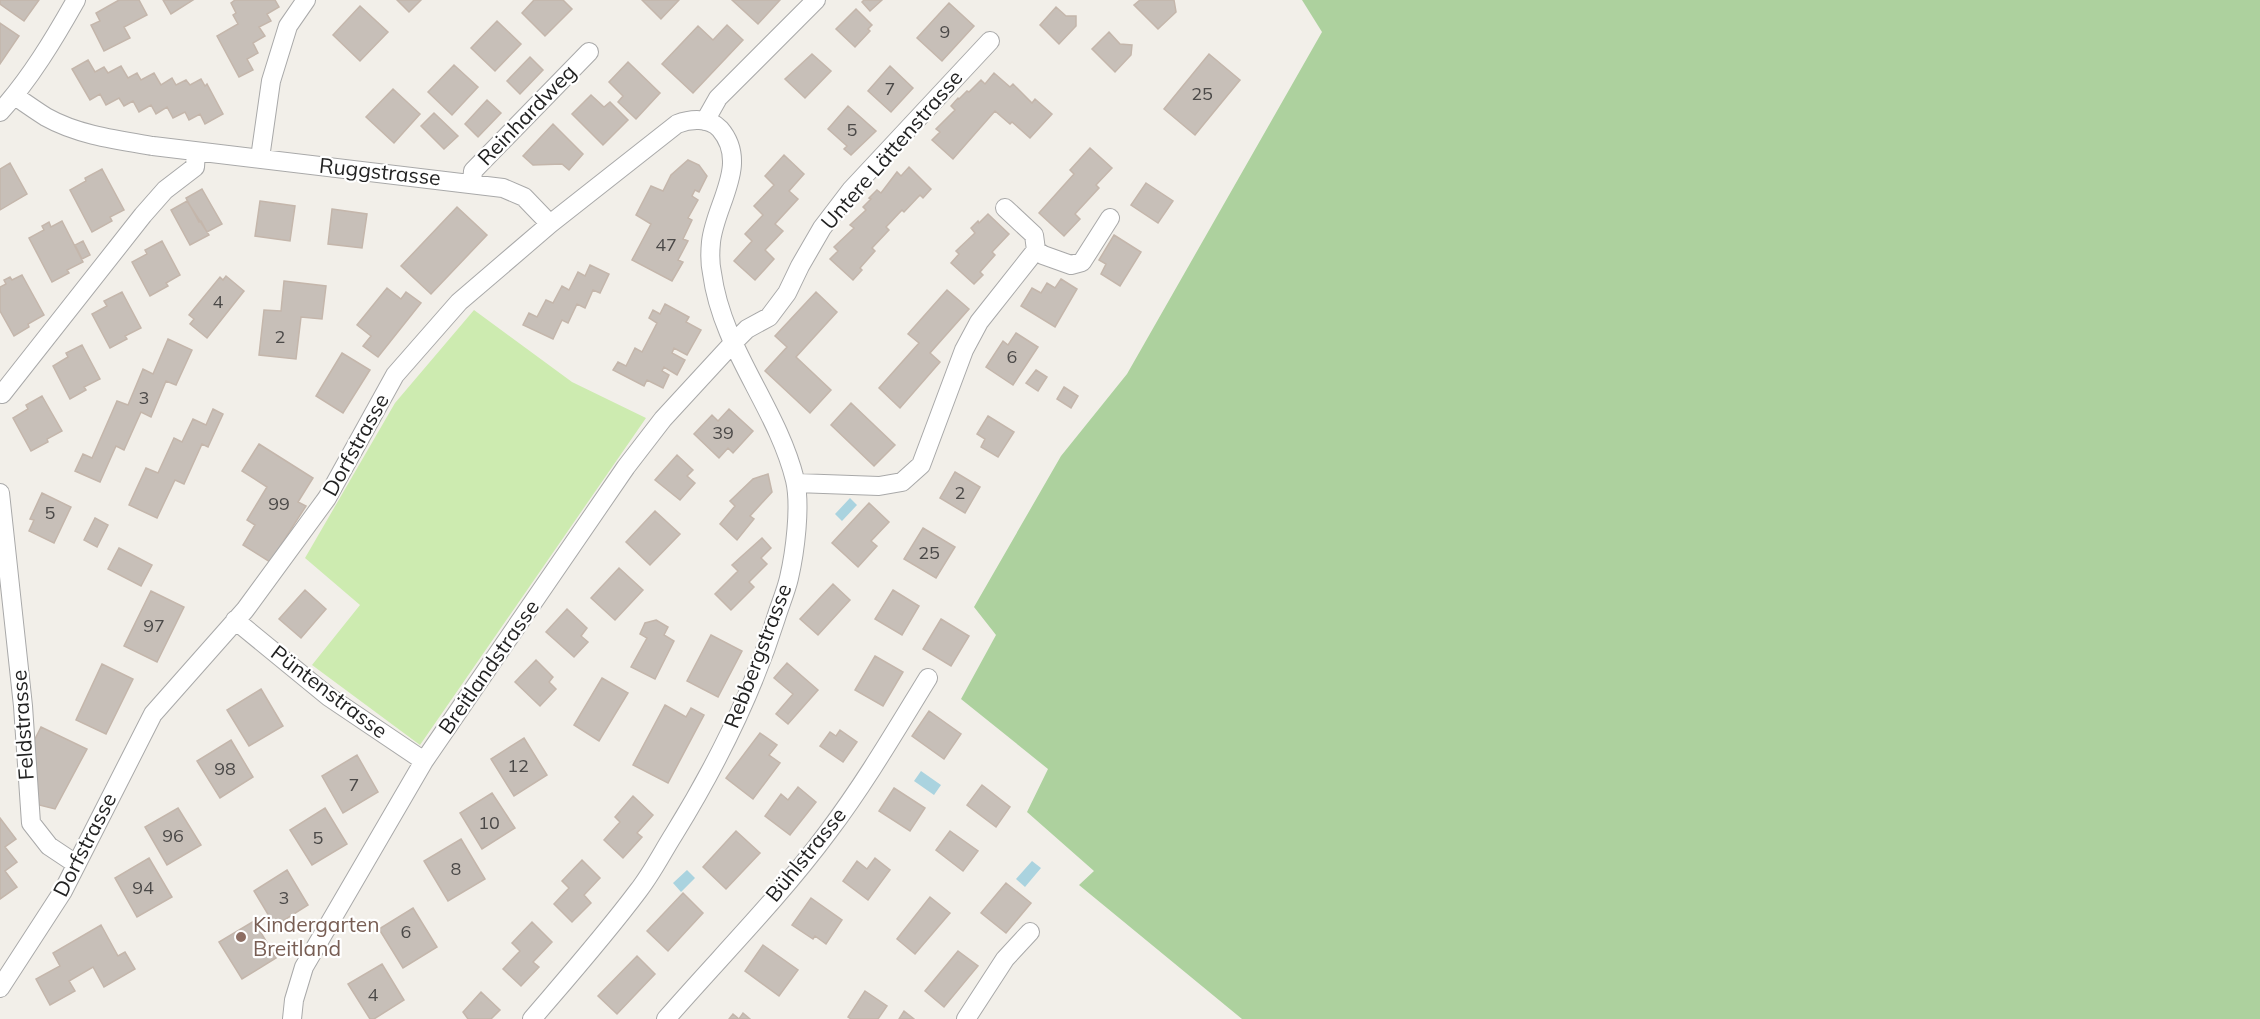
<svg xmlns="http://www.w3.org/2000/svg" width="2260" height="1019" font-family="Mulish,sans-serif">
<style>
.grass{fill:#cdebb0}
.forest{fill:#add19e}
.water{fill:#aad3df}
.building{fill:#c7bfb8;stroke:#c4b6ab;stroke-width:1.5}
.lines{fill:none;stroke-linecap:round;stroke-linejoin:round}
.minor-casing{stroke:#a9a9a9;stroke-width:20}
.minor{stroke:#fff;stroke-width:18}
.education-dot{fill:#8d6e63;stroke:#fff;stroke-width:2}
.labels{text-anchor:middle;stroke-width:4.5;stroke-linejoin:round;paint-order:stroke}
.number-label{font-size:18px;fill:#4b4948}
.street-label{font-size:21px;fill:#222;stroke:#fff}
.education-label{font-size:21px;fill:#785e54;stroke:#fff;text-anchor:start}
</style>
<rect width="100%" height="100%" fill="#f2efe9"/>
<!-- grass -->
<path class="grass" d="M474,310L572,382L646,418L420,745L312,665L360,605L305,558L395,403Z"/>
<!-- forest -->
<path class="forest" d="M1302,0H2260V1019H1242L1079,885L1094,871L1027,812L1048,769L961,699L996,635L974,607L1061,456L1127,374L1322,32Z"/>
<!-- water -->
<path class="water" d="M850,498L857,505L842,521L835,514Z
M921,771L941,785L934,795L914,781Z
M1032,861L1041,868L1025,887L1016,879Z
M687,870L695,878L681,892L673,883Z"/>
<!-- building -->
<path class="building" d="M0,0H39L24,21L0,4Z
M119,0H139L147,15L124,27L130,38L104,51L91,25L100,21L96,13Z
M163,0H193L171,14Z
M235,0H275L279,7L267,14L271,21L259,27L265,36L253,43L258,53L247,59L253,70L239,77L217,36L238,24L233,15L236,13L231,3Z
M397,0H421L409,12Z
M534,0H563L572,9L545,36L522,13Z
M642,0H679L661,19Z
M732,0H780L758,24Z
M864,0H882L870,11L862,2Z
M1140,0H1174L1176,12L1158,29L1134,5Z
M949,3L974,26L942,61L917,38Z
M360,6L388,32L360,61L333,35Z
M1056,7L1066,16H1076V26L1059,44L1040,25Z
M856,9L872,25L868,29L870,31L855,47L836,29Z
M497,21L521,44L495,71L471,48Z
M0,23L19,36L0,64Z
M727,25L743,40L693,93L662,64L698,26L713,40Z
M1109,32L1120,44L1132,45L1131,55L1115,72L1092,49Z
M812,54L831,71L805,98L785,79Z
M1209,54L1240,80L1195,135L1164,109Z
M530,57L543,70L520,94L507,81Z
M88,60L95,72L104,67L108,73L121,66L128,78L137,73L141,80L154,73L161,85L172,78L176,85L186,80L190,85L201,79L205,86L207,84L223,114L205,124L200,114L189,120L185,112L173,118L167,107L156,114L151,105L139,112L133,101L124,106L119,98L106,105L100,94L90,100L72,69Z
M628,62L660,93L636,119L618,102L623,96L609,82Z
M454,65L478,87L452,115L428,92Z
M890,66L913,88L891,112L868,91Z
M994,73L1010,87L1013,84L1032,103L1035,99L1052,114L1030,138L1012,122L1010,124L995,111L953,159L932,140L940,132L936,129L955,110L951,106L958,98L959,99L967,91L969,92L981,80L985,84Z
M393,89L420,114L394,143L366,117Z
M591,95L604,107L610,102L628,120L603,145L572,114Z
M487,100L501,113L478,137L465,124Z
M848,106L876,131L851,155L844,149L847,146L828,129Z
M434,113L458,136L444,149L421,126Z
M553,124L583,154L569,170L562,164L533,165L523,156Z
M1090,148L1112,168L1096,185L1099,188L1075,214L1080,219L1064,236L1039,213L1074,174L1070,170Z
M784,155L804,174L789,191L798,199L775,224L783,231L765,250L774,259L755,280L734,261L752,241L745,234L763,215L754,206L774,185L765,176Z
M688,160L699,165L707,176L699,192L695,190L692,196L698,200L688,218L692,220L683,239L688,241L678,260L683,262L672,281L632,260L651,224L636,215L651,186L663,191L671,175Z
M10,163L27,194L0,210V169Z
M909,167L931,189L923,198L920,195L904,212L902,210L886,227L889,230L872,248L875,251L860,268L862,270L853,280L830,259L838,251L834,247L854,228L850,225L866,210L863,207L871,199L869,198L877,190L881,193L897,172L901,176Z
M102,169L124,210L110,217L112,221L92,232L70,190L86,181L85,178Z
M1146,183L1173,201L1158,223L1131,205Z
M202,189L222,224L207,232L201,221L199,222L186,198Z
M187,201L209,235L190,245L171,210Z
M260,201L295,206L290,241L255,236Z
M457,207L487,235L431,294L401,266Z
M332,209L367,214L362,248L328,244Z
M988,214L1009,234L992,252L995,255L980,272L983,275L974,284L951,263L959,254L956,251L975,233L971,228L978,221L979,223Z
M62,221L83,262L67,270L69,273L52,282L29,238L44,230L42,226L49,222L51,227Z
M1114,235L1141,252L1120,286L1101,274L1106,264L1099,260Z
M83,241L90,255L82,259L75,245Z
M162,241L180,275L166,283L168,286L150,296L132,262L147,254L145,250Z
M590,265L609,274L600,293L593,290L585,308L577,304L568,323L562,320L553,339L523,325L529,313L537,317L546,300L553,303L562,286L569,290L578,272L585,276Z
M22,275L44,315L28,324L29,327L14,336L0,311V287L6,284L4,280L10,277L12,280Z
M226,276L244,291L207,338L190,324L194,319L189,315L220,277L223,280Z
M1061,279L1077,289L1055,327L1021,306L1032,288L1041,293L1047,283L1055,288Z
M284,281L326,286L322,319L301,317L296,359L259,355L264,310L281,311Z
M387,288L401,299L406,292L421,303L378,357L363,346L371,336L357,325Z
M947,290L969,309L930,353L940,362L900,408L879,388L919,343L908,334Z
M122,292L141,328L125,336L127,339L110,348L92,314L107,306L104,301Z
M816,292L837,312L796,357L831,390L810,413L765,371L787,347L775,336Z
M665,304L689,317L686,322L701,330L687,355L674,348L672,353L685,360L677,375L664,367L662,371L669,375L663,388L647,380L644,386L613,370L618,362L626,366L635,348L642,352L657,323L649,318L653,310L660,314Z
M1016,333L1038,347L1013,385L986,367L1003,341L1008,345Z
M168,339L192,350L176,385L166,381L151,417L141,412L124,450L116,446L100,482L75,471L83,454L92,458L117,401L128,405L143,369L153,374Z
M82,345L100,379L84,387L86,390L70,399L53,366L68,357L66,353Z
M342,353L370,370L343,413L316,396Z
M1036,370L1047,377L1038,391L1026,383Z
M1064,387L1078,396L1071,408L1057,399Z
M42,396L62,431L47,439L48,442L31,451L13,418L28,409L26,405Z
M851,403L895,445L874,466L831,425Z
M213,409L223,414L208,447L202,444L184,484L175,480L157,518L129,505L146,468L158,473L174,438L182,442L193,419L206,425Z
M729,409L753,431L733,453L728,448L719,458L694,434L712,415L718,421Z
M988,416L1014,432L998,457L981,447L985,439L977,434Z
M259,444L313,478L298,502L306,506L270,562L243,545L255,525L247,520L267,487L242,471Z
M677,455L693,470L687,476L695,483L680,500L655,480Z
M955,472L980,487L965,513L940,498Z
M768,474L772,492L750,516L754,519L737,540L720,524L735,506L730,501L753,479Z
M42,493L71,507L54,543L29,531L34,520L30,519Z
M869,503L889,522L871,541L877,546L858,567L832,543Z
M655,511L680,534L650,565L626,542Z
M95,518L108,525L97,547L84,540Z
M923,528L955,547L936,578L904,559Z
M762,538L771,548L761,558L767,564L749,582L754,587L731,610L715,594L738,571L732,565Z
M119,548L152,565L141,586L108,569Z
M619,568L643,590L615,620L591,598Z
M833,584L850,600L818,635L800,619Z
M305,590L326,609L301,638L279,619Z
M893,590L919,606L902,635L875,619Z
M151,591L184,607L157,662L124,646Z
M567,609L587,628L581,636L588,642L574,657L546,632Z
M941,619L969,636L951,666L923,649Z
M656,620L668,627L664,635L674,641L655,679L631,667L647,638L640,634L645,623Z
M711,635L742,651L718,697L687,681Z
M875,656L903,672L883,706L855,690Z
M536,660L553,677L549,682L556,689L540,706L515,682Z
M787,663L818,690L788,724L776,714L793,694L774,678Z
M102,664L133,679L106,734L76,720Z
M602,678L628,693L599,741L574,725Z
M261,689L283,726L249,746L227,710Z
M665,705L686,717L691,708L704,715L668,783L633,765Z
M929,711L961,734L944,759L912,736Z
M41,727L87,749L55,809L39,805L33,743Z
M840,730L857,742L843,762L820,746L830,732L836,736Z
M760,733L777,745L769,755L780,763L753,799L726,778Z
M524,738L547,775L514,796L491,759Z
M231,740L253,777L220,798L197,761Z
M357,755L378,792L343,813L322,776Z
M982,785L1010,807L996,827L967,805Z
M798,787L816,802L790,835L765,816L781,794L788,800Z
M894,788L925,808L910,831L879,811Z
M492,793L515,828L482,849L460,813Z
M633,796L653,815L637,833L642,837L623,858L604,840L620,822L615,817Z
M178,808L201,845L167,865L145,827Z
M325,808L347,844L312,865L290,830Z
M0,818L16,839L5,847L17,862L5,871L17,887L0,899Z
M736,831L760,853L726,889L703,867Z
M950,831L978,851L963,871L936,850Z
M461,839L485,879L448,901L424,861Z
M149,858L172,897L137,917L115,878Z
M875,858L890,870L868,900L843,881L857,861L867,869Z
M582,860L600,878L584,895L591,903L572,922L554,904L569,888L562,881Z
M287,870L308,905L275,926L254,891Z
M1006,883L1031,903L1006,933L981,913Z
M683,893L703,913L668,951L647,931Z
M930,897L950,913L915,954L897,939Z
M811,898L842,920L826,944L815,936L813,939L792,925Z
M413,908L437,947L403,968L379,929Z
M254,921L276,958L242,979L219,942Z
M532,922L552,942L533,962L539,967L521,986L503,969L520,951L512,943Z
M101,925L118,956L125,952L135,969L104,987L93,967L69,981L75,991L50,1005L36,979L60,966L53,953Z
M763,945L798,970L779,996L745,971Z
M958,951L978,966L944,1007L925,991Z
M637,956L655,974L617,1014L598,996Z
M382,964L404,1000L374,1019H370L348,984Z
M865,991L887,1006L878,1019H851L848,1017Z
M481,992L500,1010L491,1019H468L463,1012Z
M904,1011L914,1019H899Z
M743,1013L750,1019H729L733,1014L739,1019Z"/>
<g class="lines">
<defs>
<path id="minor" d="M15,96C25,103 35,110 46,117C78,135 117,140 153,146L503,188L524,197L550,224
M0,112C30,79 54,39 76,0
M705,121L718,98L816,0
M260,158L271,81L288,26L306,0
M472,183L473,171L589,52
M1036,250L1043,255L1071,265L1082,262L1110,218
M2,394L143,215L165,190L195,167L196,152
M796,483L879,486L902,482L921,465L964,350L979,322L1036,250L1034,235L1005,208
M0,493L23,706L31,823L49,846L76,864
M235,620L329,697L424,761
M0,988L63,891L153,714L245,610L327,498L395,375L459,302L550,224L677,124C690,119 709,117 720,129C750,164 715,204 711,242C710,252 710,264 712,273C722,349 777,407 795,480C801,506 795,552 789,578C786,591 780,605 776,618C752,694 716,766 674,834C662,853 652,873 638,891C605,935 568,977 532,1019
M292,1019L294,1000L304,967L424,761L626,467L663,419L733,343L747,329L769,317L787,293L800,266L822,228L851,190L990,41
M666,1019C720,957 779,898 828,832C865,783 896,730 928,678
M966,1019L1005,959L1030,932"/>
</defs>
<!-- minor casing -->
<use href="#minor" class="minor-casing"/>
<!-- minor -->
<use href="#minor" class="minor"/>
</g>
<!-- markers -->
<circle class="education-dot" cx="241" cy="937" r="6"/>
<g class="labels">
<!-- number labels -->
<g class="number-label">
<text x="945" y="38">9</text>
<text x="890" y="95">7</text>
<text x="1202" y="100">25</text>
<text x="852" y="136">5</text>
<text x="666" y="251">47</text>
<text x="218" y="308">4</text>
<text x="280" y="343">2</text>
<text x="1012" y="363">6</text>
<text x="144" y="404">3</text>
<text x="723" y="439">39</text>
<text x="960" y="499">2</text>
<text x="279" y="510">99</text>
<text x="50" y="519">5</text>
<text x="929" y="559">25</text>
<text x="154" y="632">97</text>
<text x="518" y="772">12</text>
<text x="225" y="775">98</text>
<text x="354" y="791">7</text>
<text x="489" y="829">10</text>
<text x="173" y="842">96</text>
<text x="318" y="844">5</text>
<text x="456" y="875">8</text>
<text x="143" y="894">94</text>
<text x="284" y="904">3</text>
<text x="406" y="938">6</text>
<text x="373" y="1001">4</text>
</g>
<!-- street labels -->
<g class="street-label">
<text transform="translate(527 115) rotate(-46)" y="7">Reinhardweg</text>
<text transform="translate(892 150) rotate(-49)" y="7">Untere Lättenstrasse</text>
<text transform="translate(380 172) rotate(6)" y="7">Ruggstrasse</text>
<text transform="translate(356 445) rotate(-61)" y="7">Dorfstrasse</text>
<text transform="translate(758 656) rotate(-69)" y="7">Rebbergstrasse</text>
<text transform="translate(489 667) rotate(-55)" y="7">Breitlandstrasse</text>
<text transform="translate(329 692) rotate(37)" y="7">Püntenstrasse</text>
<text transform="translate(23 725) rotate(-94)" y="7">Feldstrasse</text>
<text transform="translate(85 845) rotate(-63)" y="7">Dorfstrasse</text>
<text transform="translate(806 855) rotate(-51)" y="7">Bühlstrasse</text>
</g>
<!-- education labels -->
<g class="education-label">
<text x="253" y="932">Kindergarten<tspan x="253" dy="24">Breitland</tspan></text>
</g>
</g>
</svg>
